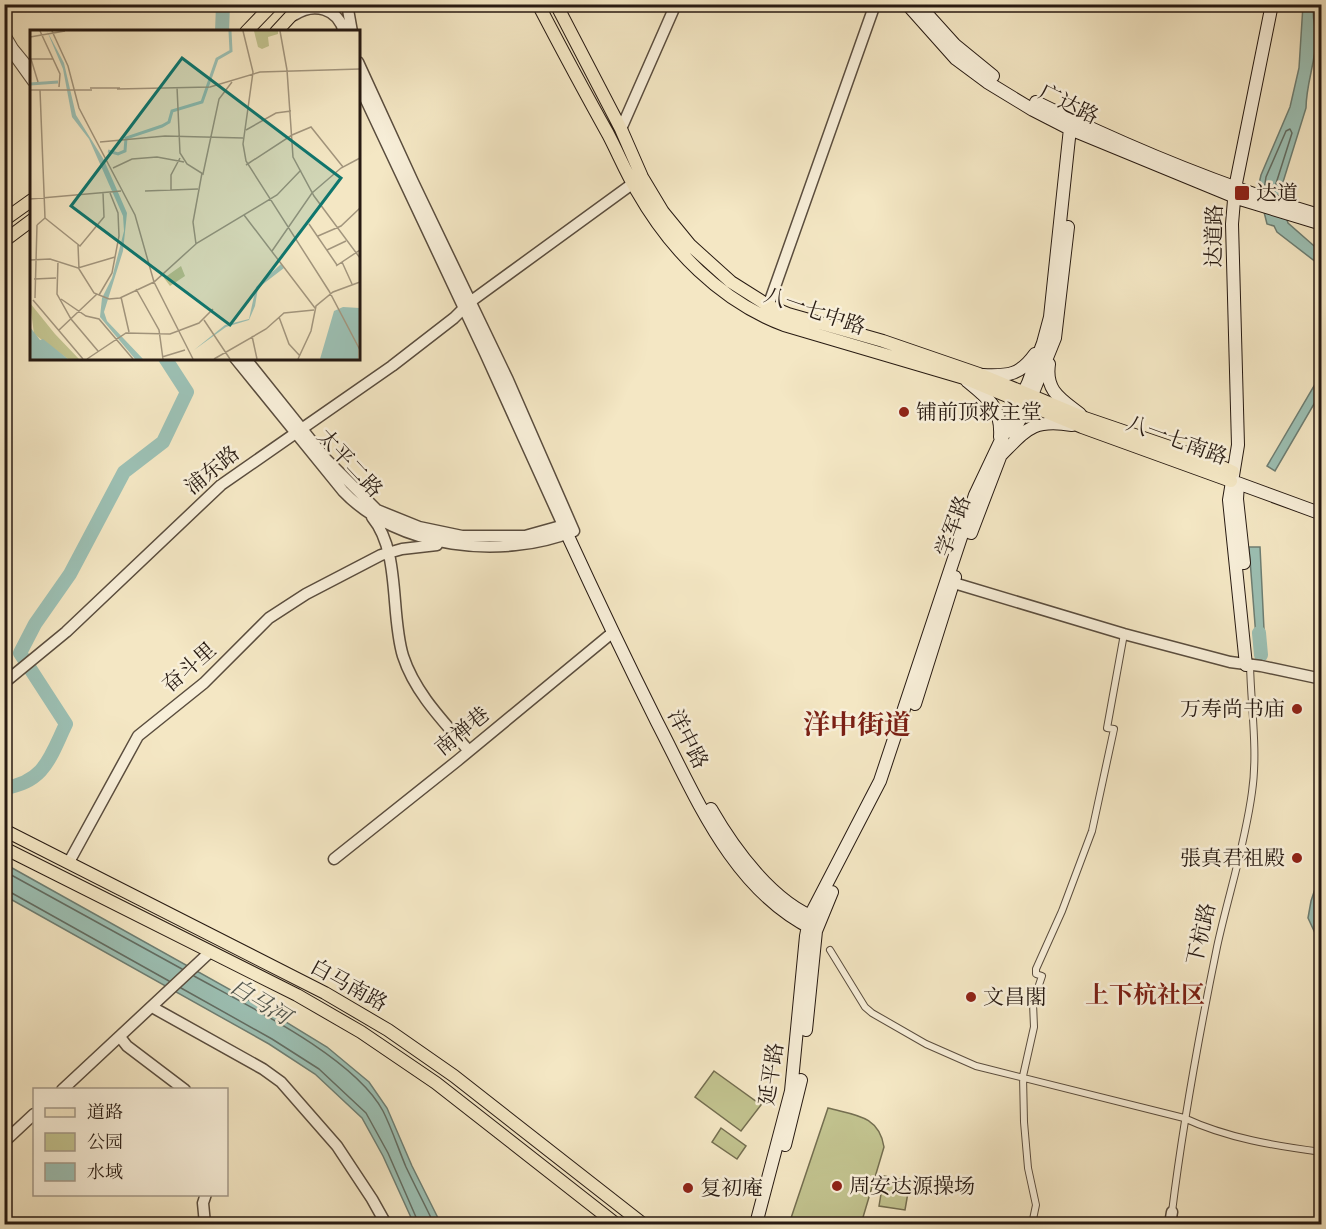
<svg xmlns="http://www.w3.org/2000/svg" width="1326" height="1229" font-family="'IM FELL French Canon','Noto Serif SC',serif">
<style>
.green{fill:#c2c38f;stroke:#746e50;stroke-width:1.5}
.water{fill:#9cc0b4;stroke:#6d7e73;stroke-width:1.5}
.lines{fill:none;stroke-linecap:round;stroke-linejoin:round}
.shore{stroke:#626d63;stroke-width:1.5}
.river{stroke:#9cc0b4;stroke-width:14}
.pedestrian-casing{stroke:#5a4d3e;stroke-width:8}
.minor-casing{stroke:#5a4d3e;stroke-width:10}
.tertiary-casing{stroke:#5a4d3e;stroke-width:13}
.secondary-casing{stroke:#271a12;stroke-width:14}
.primary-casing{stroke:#271a12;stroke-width:14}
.pedestrian{stroke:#f8efd9;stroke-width:6}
.minor{stroke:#f8efd9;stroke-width:8}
.tertiary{stroke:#f8efd9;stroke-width:10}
.secondary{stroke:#f8efd9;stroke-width:12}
.primary{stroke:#f4e7c4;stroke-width:12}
.poi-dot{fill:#8f2418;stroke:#f8efd9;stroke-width:2}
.labels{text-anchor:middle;stroke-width:5;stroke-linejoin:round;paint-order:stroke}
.street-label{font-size:21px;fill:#271a12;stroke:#f8efd9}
.poi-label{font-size:21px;fill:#271a12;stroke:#f8efd9;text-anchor:start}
.water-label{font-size:22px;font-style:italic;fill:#50544b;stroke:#f8efd9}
.quarter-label{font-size:24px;font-weight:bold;fill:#7a1f14;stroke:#f8efd9}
.district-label{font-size:27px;font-weight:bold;fill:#7a1f14;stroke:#f8efd9}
.inset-river{fill:none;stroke:#9cc0b4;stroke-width:3}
.inset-road{fill:none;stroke:#a2957d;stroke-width:1.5}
.view{fill:#0f766e;fill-opacity:0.15;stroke:#0f766e;stroke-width:3}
.inset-edge{fill:none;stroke:#271a12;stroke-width:3}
</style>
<rect width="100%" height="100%" fill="#f4e7c4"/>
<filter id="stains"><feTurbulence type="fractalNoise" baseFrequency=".00333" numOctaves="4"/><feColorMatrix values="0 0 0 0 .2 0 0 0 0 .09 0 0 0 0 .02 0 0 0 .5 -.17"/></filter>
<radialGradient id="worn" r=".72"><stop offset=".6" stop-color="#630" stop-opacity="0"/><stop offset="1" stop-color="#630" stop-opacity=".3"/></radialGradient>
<!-- green -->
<path class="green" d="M714,1071L761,1105L741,1131L695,1097Z
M828,1108C854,1115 879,1115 884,1147L861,1224H789Z
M721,1128L746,1146L737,1159L712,1142Z
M884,1176L910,1181L905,1210L879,1206Z"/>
<!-- water -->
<path class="water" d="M1303,5H1314C1311,16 1316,26 1316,37C1316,61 1306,84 1306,108L1279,195L1288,223L1321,252V266L1277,232L1274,226L1267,224L1258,188L1261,175L1290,107L1299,68Z
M1321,374V392L1275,471L1267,466Z
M1249,547H1260L1265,650H1257Z
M5,864L263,1008L327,1047L369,1082L387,1108L412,1166L441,1224H414L383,1156L362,1118L315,1074L269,1044L5,896Z
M1321,871V946L1308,918L1311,901Z"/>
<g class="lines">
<!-- shore -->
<path class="shore" d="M1264,190L1266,177L1286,131L1290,129L1292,133L1273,193
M4,871L182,969
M4,891L10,892L169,981
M194,976C248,1006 354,1057 383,1111C392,1129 398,1148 406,1167C415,1186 425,1205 434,1224
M181,988L272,1039L319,1069L366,1113L388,1153L419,1224"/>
<!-- river -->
<path class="river" d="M222,32L223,4
M1259,633L1261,655
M4,788C45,782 50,757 66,724L20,653L35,624L70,574L124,472L163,442L187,392L165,358"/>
<defs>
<path id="pedestrian" d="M830,950L865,1007L872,1013L926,1044L976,1066L1184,1118C1227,1138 1275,1146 1322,1152
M1172,1212C1183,1123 1199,1035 1217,947C1228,896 1245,845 1252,792C1258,751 1251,707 1250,665
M1032,1224L1036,1205L1028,1168L1024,1122L1023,1076L1034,1027L1033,1003L1042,976L1036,974V969L1062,911L1092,831L1114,729L1107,728L1124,634"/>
<path id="minor" d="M4,31L14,48L32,70
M4,43L32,82"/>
<path id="tertiary" d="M347,4L352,32
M294,15C314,2 338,8 344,32
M358,83L485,353L567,534
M621,129L676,4
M766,312L875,4
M235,358L343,491C398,549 502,560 574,531L508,380L413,182L358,62
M245,358L326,459L377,510L419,527L462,536H525L568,524
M372,517C401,552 390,614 403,656C415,693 444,722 469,751
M954,583L1124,634L1230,662L1261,666L1322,679
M4,683L66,632L221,485L392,366L454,318L470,302L639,179
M334,859L457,761L612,633
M69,862L138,736L204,683L269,618L306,594L381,555L402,549L437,545
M152,1007L263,1069L281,1082L337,1146L372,1199L386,1224
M120,1037L127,1046L185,1090
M62,1090L210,952
M4,1142L34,1114
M205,1224L203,1203L206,1194
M1170,1224L1172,1212"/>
<path id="secondary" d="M907,4L956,59L987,82L1033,110L1070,129L1240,199L1322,224
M918,4L955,45L993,76
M1036,102C1127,147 1224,187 1322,216
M1049,364C1045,391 1061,399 1080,414
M983,375C1009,376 1020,375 1035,354
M967,381C988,398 1002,408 1000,437
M1013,433L1032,395L1055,338L1068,227
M1001,455C1028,428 1033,419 1072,425
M1232,481L1322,514
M1238,484L1237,499L1244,563
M971,533L1000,457
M567,534C596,597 626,660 657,722C696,797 732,889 813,929
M1246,665L1229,500L1238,445L1232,224L1235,188L1272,4
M915,704L955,577
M711,809C734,849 773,903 818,919
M806,1030L816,931L832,892
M785,1145L801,1080
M756,1224L791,1091L806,936L810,916L880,781L975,495L1028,383L1043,343L1050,317L1071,119"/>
<path id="primary" d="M538,4C561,48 584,91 608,134C618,153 626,173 637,191C670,249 720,301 784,325L964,378L1082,427L1231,481
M556,4L621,129L642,177L663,212L690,245L731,282L769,306L788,314L883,341L979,374L1085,418L1205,459L1233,472
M246,32L273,4
M276,32L302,4
M4,220L32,200
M4,241L32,220
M4,830L325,993L388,1030L454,1076L643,1224
M4,848L297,995L361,1032L436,1083L616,1224"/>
</defs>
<!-- pedestrian casing -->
<use href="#pedestrian" class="pedestrian-casing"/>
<!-- minor casing -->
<use href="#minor" class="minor-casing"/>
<!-- tertiary casing -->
<use href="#tertiary" class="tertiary-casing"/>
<!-- secondary casing -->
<use href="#secondary" class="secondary-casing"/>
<!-- primary casing -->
<use href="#primary" class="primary-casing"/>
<!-- pedestrian -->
<use href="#pedestrian" class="pedestrian"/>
<!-- minor -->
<use href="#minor" class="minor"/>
<!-- tertiary -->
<use href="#tertiary" class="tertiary"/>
<!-- secondary -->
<use href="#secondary" class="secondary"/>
<!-- primary -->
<use href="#primary" class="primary"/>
</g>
<!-- markers -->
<g class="poi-dot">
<rect x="1234" y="185" width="16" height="16" rx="3"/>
<circle cx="904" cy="412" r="6"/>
<circle cx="1297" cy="709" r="6"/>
<circle cx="1297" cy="858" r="6"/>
<circle cx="971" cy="997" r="6"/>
<circle cx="837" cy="1186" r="6"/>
<circle cx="688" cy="1188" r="6"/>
</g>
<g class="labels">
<!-- street labels -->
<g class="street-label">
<text transform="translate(1069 104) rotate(26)" y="7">广达路</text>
<text transform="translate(1214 236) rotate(-89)" y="7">达道路</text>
<text transform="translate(815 311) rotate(19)" y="7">八一七中路</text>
<text transform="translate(1177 440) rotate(20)" y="7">八一七南路</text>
<text transform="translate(350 463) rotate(47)" y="7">太平二路</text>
<text transform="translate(212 470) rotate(-39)" y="7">浦东路</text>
<text transform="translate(953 526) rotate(-70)" y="7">学军路</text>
<text transform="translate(189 667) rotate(-41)" y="7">奋斗里</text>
<text transform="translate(462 731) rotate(-39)" y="7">南禅巷</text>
<text transform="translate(688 739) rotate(63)" y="7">洋中路</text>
<text transform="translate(1201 934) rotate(-77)" y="7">下杭路</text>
<text transform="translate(349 985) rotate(29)" y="7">白马南路</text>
<text transform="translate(771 1074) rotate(-81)" y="7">延平路</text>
</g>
<!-- poi labels -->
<g class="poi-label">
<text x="1256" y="200">达道</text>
<text x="916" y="419">铺前顶救主堂</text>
<text x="1285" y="716" text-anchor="end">万寿尚书庙</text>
<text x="1285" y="865" text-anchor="end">張真君祖殿</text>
<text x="983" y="1004">文昌閣</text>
<text x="849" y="1193">周安达源操场</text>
<text x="700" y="1195">复初庵</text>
</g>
<!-- water labels -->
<g class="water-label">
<text transform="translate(261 1001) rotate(32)" y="8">白马河</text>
</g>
<!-- quarter labels -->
<g class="quarter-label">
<text x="1145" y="1003">上下杭社区</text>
</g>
<!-- district labels -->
<g class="district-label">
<text x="857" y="734">洋中街道</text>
</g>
</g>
<!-- overview -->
<g transform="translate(30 30)">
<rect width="330" height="330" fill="#f4e7c4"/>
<path d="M224,1H248V4L238,7L239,16L232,19L228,17ZM151,236L155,246L140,256L134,248ZM0,273L25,304L49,329H38L4,304Z" fill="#c2c38f"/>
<path d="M17,1L34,33L46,85L74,130L97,183L93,221L74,282L77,291L113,329H105L70,287L72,268L82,248L94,201L93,186L59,109L42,87L33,39ZM251,234L254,238L228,258L225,276L219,290L196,297L164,320L195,295L219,289L226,257ZM313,277L330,278L328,329H290L304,281ZM0,297L10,310L13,309L38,329H0Z" fill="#9cc0b4"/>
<path class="inset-river" d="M0,54L28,52M78,121L88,124L95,121L96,108L132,96L139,92L142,81L172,72L187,29L201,21L200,1"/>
<path class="inset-road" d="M10,1L30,44L29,57M22,1L38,36L49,78L105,185L124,252L163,329M213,1L223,42L213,114L216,131L299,261L330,320M250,1L257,40M0,7L35,1M1,29L8,52M1,29H23M257,40L263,127L284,166L330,228M147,57L150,123L157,134L173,144L189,69L202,52M60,58H90M87,59L180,57L230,42L330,39M0,60H62M216,100L246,83L261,81M70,112L135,106L213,108M216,135L262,105L281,97L313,137M83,138L102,129L127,127L154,132M115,161L168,159M141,161V145L150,128M0,169L91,161M214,185L285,278M15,188L50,216L74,187L73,163M279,194L307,235M7,195L15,188L10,60M288,206L311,196L330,178M166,214L163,192L172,143M48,215L49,239L64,263L79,269L90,268L124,252L167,213L247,165L271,140M297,220L316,211M242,221L282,163L311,138L330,128M0,230L20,229L48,238L85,227M28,231L27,264L41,289L68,321M312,232L322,254M306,236L330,220M4,249L26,248M106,259L129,300L133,329M69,265L82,243L89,206L88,183L80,163M91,267L99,302M5,268L7,195M31,269L56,286L69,289L103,329M3,270L53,329M249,287L259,314L270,326M174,290L200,329M29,300L67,264M222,306L227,329M132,327L155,320M57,329L96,303L140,304L169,293L183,279M184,329L236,299L254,283L284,280M268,329L281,301L286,276L303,262L330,252"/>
<path class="view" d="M152,28L311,148L200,295L41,176Z"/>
<rect width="330" height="330" class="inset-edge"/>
</g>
<!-- margin -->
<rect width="1326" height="1229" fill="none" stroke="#f4e7c4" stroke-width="24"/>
<rect x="6" y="6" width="1314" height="1217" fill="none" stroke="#271a12" stroke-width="3"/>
<rect x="12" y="12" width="1302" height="1205" fill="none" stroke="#271a12" stroke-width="1.5"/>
<!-- legend -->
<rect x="33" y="1088" width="195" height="108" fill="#f8efd9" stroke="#a49a89" stroke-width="1.5"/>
<rect x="45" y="1108" width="30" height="9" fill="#f4e7c4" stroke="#a49a89" stroke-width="1.5"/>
<text x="87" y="1118" font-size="18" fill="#271a12">道路</text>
<rect x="45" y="1133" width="30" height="18" fill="#c2c38f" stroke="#a49a89" stroke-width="1.5"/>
<text x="87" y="1148" font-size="18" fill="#271a12">公园</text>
<rect x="45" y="1163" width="30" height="18" fill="#9cc0b4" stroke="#a49a89" stroke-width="1.5"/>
<text x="87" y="1178" font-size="18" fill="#271a12">水域</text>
<rect width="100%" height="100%" filter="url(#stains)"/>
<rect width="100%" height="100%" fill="url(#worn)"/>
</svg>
